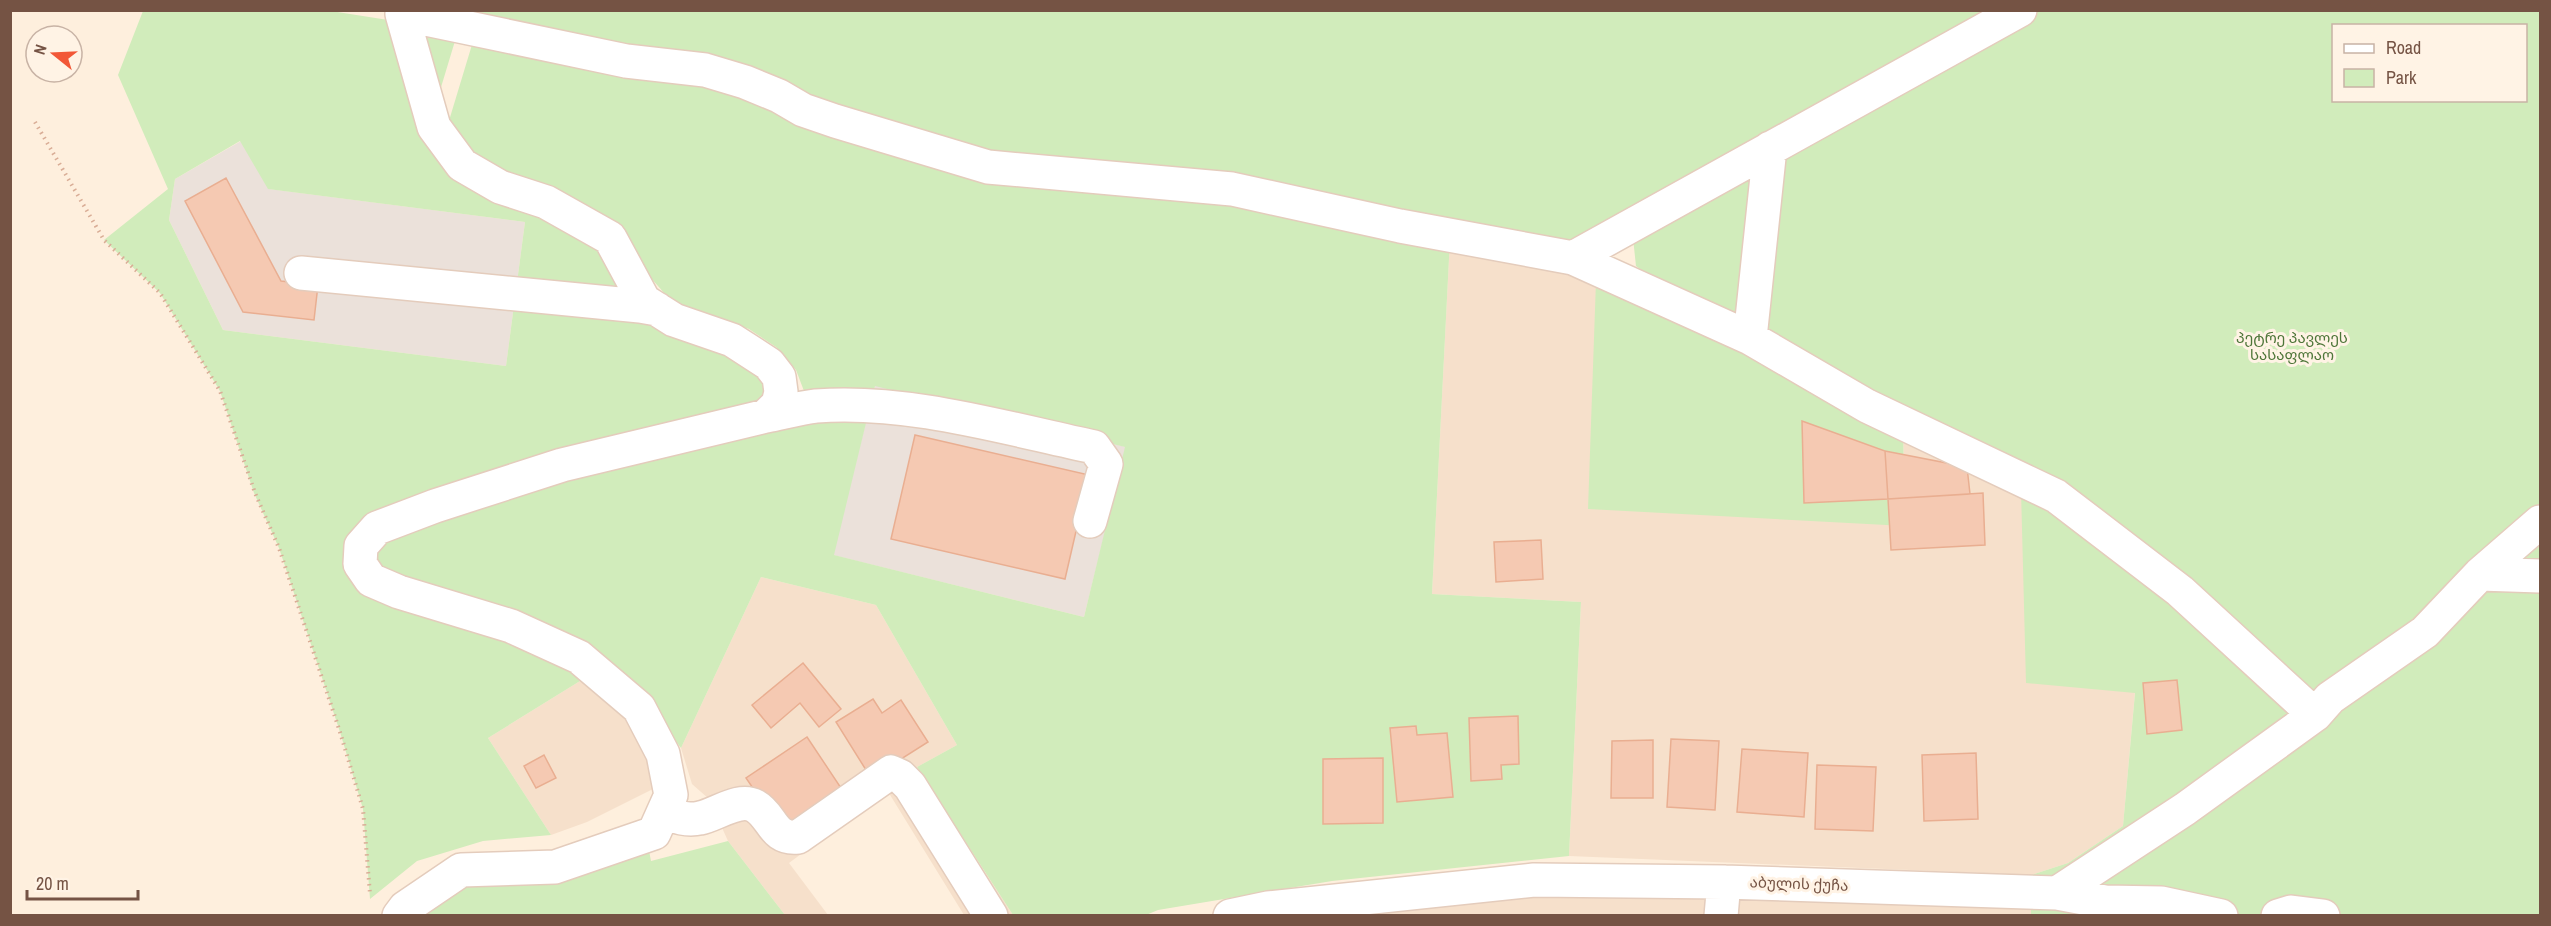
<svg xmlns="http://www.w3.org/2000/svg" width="2551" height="926" font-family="'Archivo Narrow','Noto Sans Georgian',sans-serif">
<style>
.residential{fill:#f6e0cb}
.industrial{fill:#ebe1da}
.green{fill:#d1ecbb;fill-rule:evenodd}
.building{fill:#f5c9b2;stroke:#e9ae91;stroke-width:1.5}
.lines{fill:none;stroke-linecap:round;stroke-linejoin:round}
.minor-casing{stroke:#e4ccbc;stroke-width:36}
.path{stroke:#d9ad96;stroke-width:4;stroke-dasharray:1.5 4.5;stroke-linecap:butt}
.minor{stroke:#fff;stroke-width:33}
.labels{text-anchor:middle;stroke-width:6;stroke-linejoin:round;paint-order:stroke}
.park-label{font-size:15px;fill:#4e7639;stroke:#fff3e5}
.street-label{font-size:15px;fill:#755344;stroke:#fff3e5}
</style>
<rect width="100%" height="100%" fill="#feefdd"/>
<!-- residential -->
<path class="residential" d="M1450,239L1596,281L1905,526L1903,429L2021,490L2135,692L2123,826L2068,863L2031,875L1569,856L1581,602L1432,594Z
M761,577L876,605L957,745L917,767L1013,915H964L887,790L789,863L828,915H785L728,841L709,799L692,784L681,748Z
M593,673L634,715L659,786L587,822L551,835L488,738Z
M1502,895L2031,906V916H1345Z"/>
<!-- industrial -->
<path class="industrial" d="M241,141L269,189L525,222L506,366L223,330L169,220L175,179Z
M875,385L1126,447L1084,617L833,555Z"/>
<!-- green -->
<path class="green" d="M143,11H331L458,31L429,127L602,239L640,306L732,344L775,384L751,413L369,514L354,532L353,567L593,673L488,738L551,835L483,841L417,861L370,899L363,809L340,732L279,548L254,493L220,391L160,293L104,240L168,189L118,75ZM240,141L268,189L525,222L506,366L223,330L169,220L175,179Z
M435,11H2540V915H2031V875L2068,863L2123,826L2135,693L2026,683L2021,490L2134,540L1820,369L1759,328L1685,290L1649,276L1636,266L1633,238L1568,250L1047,169ZM2334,26H2526V100H2334Z
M474,38L749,91L974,177L1024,188L1240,200L1450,239L1432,594L1581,602L1569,856L1332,881L1158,910L1146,915H1013L917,767L957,745L876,605L761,577L681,748L644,699L377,575L370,555L385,534L804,391L796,370L776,347L749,329L672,302L644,270L470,157L448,124ZM875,386L1125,447L1084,617L834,555Z
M1596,281L1903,429L1905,526L1588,509Z
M647,840L651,861L728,841L785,915L417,916L459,879Z"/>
<!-- building -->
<path class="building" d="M226,178L281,281L318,285L314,320L243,312L185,201Z
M1802,421L1885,451L1888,499L1804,503Z
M915,435L1089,475L1065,579L891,539Z
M1885,451L1967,467L1970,494L1888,499Z
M1983,493L1985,545L1891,550L1888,499Z
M1541,540L1543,579L1496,582L1494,542Z
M803,663L841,709L819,727L800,703L771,728L752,705Z
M2177,680L2182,730L2147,734L2143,683Z
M873,699L882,713L901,700L928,742L871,778L836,722Z
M1518,716L1519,764L1501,765L1502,779L1471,781L1469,718Z
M1416,726L1417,735L1447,733L1453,797L1397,802L1390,728Z
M807,737L847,797L787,838L746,778Z
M1671,739L1719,741L1715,810L1667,807Z
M1653,740V798H1611L1612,741Z
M1742,749L1808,753L1804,817L1737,812Z
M1976,753L1978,819L1924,821L1922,755Z
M544,755L556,778L536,788L524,766Z
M1383,758V823L1323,824V759Z
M1817,765L1876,767L1873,831L1815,829Z"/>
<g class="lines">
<defs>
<path id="minor" d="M1573,258L2020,10
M301,273L640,306L657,309
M1750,338L1770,148
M766,416C782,413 799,408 816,406C908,399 1004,428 1094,447L1106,464L1090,521
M2480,574L2540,576
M664,812C676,817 687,821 700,818C716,815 739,797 755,806C773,816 772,840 798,837L891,772L900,776L910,786L991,916
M2057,893L2185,809L2315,715L2330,698L2425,632L2480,574L2540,522
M399,916L405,908L461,870L555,867L654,833L671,795L663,754L639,708L579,657L511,626L399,592L371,580L360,564L361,546L377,528L435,506L562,465L766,416L778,404L781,392L779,377L769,364L732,340L674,320L644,301L610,238L546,202L500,187L462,165L434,127L402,14L626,61L705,70L745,82L779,96L803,110L835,121L988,167L1232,189L1400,226L1573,258L1750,338L1867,406L2056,496L2180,591L2315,715
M1230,916L1268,908L1534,880L1724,882L2057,893L2105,902L2161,903L2221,916
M1721,916L1724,882
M2278,916L2291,912L2323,916"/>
</defs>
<!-- minor casing -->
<use href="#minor" class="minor-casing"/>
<!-- path -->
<path class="path" d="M35,122L104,240L160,293L220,391L255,493L279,548L340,732L363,809L370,894"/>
<!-- minor -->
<use href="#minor" class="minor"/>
</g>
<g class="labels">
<!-- park labels -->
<g class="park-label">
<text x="2292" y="343">პეტრე პავლეს<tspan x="2292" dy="17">სასაფლაო</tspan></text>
</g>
<!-- street labels -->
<g class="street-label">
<text transform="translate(1799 884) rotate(2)" y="5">აბულის ქუჩა</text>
</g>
</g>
<!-- border -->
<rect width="2551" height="926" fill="none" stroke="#755344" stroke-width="24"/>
<!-- legend -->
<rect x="2332" y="24" width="195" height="78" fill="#fff3e5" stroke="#c8b3a5" stroke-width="1.5"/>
<rect x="2344" y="44" width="30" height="9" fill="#ffffff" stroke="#c8b3a5" stroke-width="1.5"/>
<text x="2386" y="54" font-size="18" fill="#755344">Road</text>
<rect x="2344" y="69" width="30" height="18" fill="#d1ecbb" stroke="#c8b3a5" stroke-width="1.5"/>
<text x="2386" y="84" font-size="18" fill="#755344">Park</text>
<!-- north arrow -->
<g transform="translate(54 54) rotate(288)"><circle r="28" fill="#fff3e5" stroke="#c8b3a5" stroke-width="1.5"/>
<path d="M0-4.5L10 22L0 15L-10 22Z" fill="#f25737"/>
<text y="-9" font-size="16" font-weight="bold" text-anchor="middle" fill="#755344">N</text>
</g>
<!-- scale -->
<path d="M27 890v9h111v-9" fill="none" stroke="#755344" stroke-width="3"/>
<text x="36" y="890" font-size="18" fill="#755344" stroke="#fff3e5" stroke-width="4.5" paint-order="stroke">20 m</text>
</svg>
